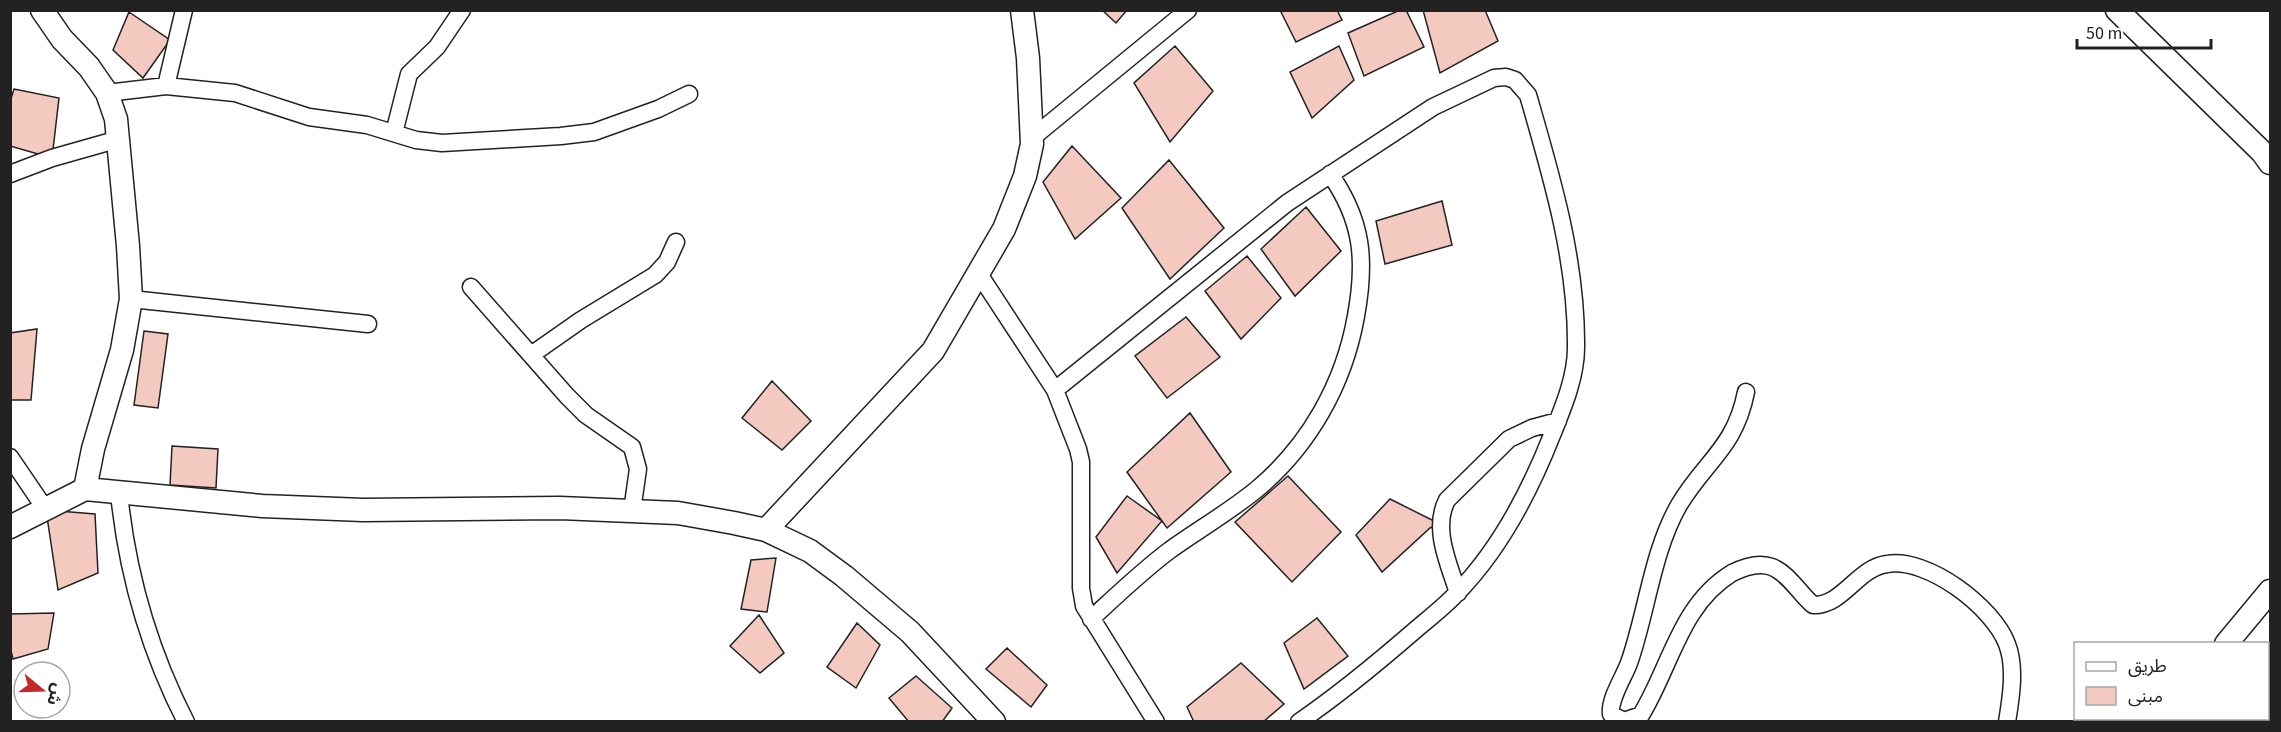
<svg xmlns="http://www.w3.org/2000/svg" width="2281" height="732" font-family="'Source Sans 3','Noto Sans Arabic',sans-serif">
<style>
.building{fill:#f3c9c0;stroke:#222;stroke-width:1.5}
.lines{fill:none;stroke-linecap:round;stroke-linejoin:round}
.street-casing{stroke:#222;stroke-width:19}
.secondary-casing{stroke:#222;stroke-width:25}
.street{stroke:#fff;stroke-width:16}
.secondary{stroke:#fff;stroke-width:22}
</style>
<rect width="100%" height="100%" fill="#fff"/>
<!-- building -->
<path class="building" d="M1102,10H1127L1116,23Z
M1280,10H1337L1342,20L1296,42Z
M1400,10H1406L1424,47L1364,76L1348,33Z
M1423,10H1485L1498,41L1440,73Z
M129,12L170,40L143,78L113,50Z
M1175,46L1213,91L1170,142L1134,83Z
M1339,46L1354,80L1312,118L1290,72Z
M14,89L59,98L52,158L10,146V102Z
M1072,146L1121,198L1075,239L1043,182Z
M1169,160L1224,228L1170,279L1122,208Z
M1442,201L1452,245L1385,264L1376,221Z
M1306,207L1341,251L1295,296L1261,249Z
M1247,256L1281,298L1241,339L1205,291Z
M1186,317L1220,357L1167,398L1135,356Z
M37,329L31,400H10V333Z
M144,331L168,334L158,408L134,405Z
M772,381L811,421L782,450L742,418Z
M1190,413L1231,472L1167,528L1127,472Z
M172,446L218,449L216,488L170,485Z
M1288,476L1341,532L1292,582L1235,522Z
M1127,496L1162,521L1117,573L1096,537Z
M1390,499L1440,524L1430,528L1382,572L1356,535Z
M46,510L95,514L98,573L58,590Z
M776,558L767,612L741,609L751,560Z
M54,613L48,649L13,659L10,647V614Z
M759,615L784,653L760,673L730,646Z
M1317,618L1348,656L1304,689L1284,643Z
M857,623L880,645L856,688L827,667Z
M1007,648L1047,685L1031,707L986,669Z
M1241,663L1284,704L1263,722H1194L1187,707Z
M916,676L952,708L942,722H909L889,698Z"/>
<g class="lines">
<defs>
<path id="street" d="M166,86L184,10
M107,93L166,86L235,93L309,117L367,125L416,140L442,143L561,136L594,132L658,109L689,94
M394,133L409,74L437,47L462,10
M1032,138L1188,10
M10,174L52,158L119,139
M979,274L1055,390L1078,449L1081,462V588L1084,606L1156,722
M471,287L567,396L586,415L632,447L638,469L632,511
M131,299L368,324
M531,355L581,320L655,275L667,262L676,242
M1055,390L1287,203L1433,107L1494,78L1506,77L1515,80L1528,95C1552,178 1577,261 1576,348C1576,377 1563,408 1552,435C1530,491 1500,549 1457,593C1444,607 1428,619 1413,632C1376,664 1340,694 1299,722
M1746,392C1735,448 1705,461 1679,505C1652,552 1647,612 1629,663C1624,677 1609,699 1611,714L1624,721L1641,715C1671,666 1680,605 1732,573C1744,567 1759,562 1772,567C1788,573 1800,594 1813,605C1843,606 1857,568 1887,564C1928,557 1993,607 2007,644C2016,667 2011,698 2007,722
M10,457L46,510
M119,493C127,573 149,650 186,722
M1458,593C1449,564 1432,529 1447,500L1509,439L1532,428L1558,421
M1091,619C1117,595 1142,571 1170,550C1198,530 1229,512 1256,490C1309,446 1344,384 1356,316C1366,261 1363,221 1330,174"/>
<path id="secondary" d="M42,10L62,39L89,67L107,93L116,119L128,246L131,299L122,350L93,449L85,489
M2117,10L2262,152L2270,163
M10,527L85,489L262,506L363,510L560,508L678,513L734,523L766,530L810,551L844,576L910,632L994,722
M766,530L933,351L1004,229L1025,176L1032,144L1028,58L1022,10
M2226,644L2270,591
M2198,718L2199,722"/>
</defs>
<!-- street casing -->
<use href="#street" class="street-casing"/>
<!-- secondary casing -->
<use href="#secondary" class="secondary-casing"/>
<!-- street -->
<use href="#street" class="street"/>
<!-- secondary -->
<use href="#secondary" class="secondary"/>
</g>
<!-- border -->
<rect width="2281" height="732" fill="none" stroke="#222222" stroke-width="24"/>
<!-- legend -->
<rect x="2074" y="642" width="195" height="78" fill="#ffffff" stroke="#a7a7a7" stroke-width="1.5"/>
<rect x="2086" y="662" width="30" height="9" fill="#ffffff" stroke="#a7a7a7" stroke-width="1.5"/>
<text x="2128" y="672" font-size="18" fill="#222222">طريق</text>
<rect x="2086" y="687" width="30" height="18" fill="#f3c9c0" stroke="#a7a7a7" stroke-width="1.5"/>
<text x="2128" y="702" font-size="18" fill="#222222">مبنى</text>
<!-- north arrow -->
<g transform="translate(42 690) rotate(109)"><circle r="28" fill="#ffffff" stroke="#a7a7a7" stroke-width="1.5"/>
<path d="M0-4.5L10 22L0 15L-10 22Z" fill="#c62828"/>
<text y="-9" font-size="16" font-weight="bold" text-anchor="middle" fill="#222222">ش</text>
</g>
<!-- scale -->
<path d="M2077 39v9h134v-9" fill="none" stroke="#222222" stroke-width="3"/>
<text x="2086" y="39" font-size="18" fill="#222222" stroke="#ffffff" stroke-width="4.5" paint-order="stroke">50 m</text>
</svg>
